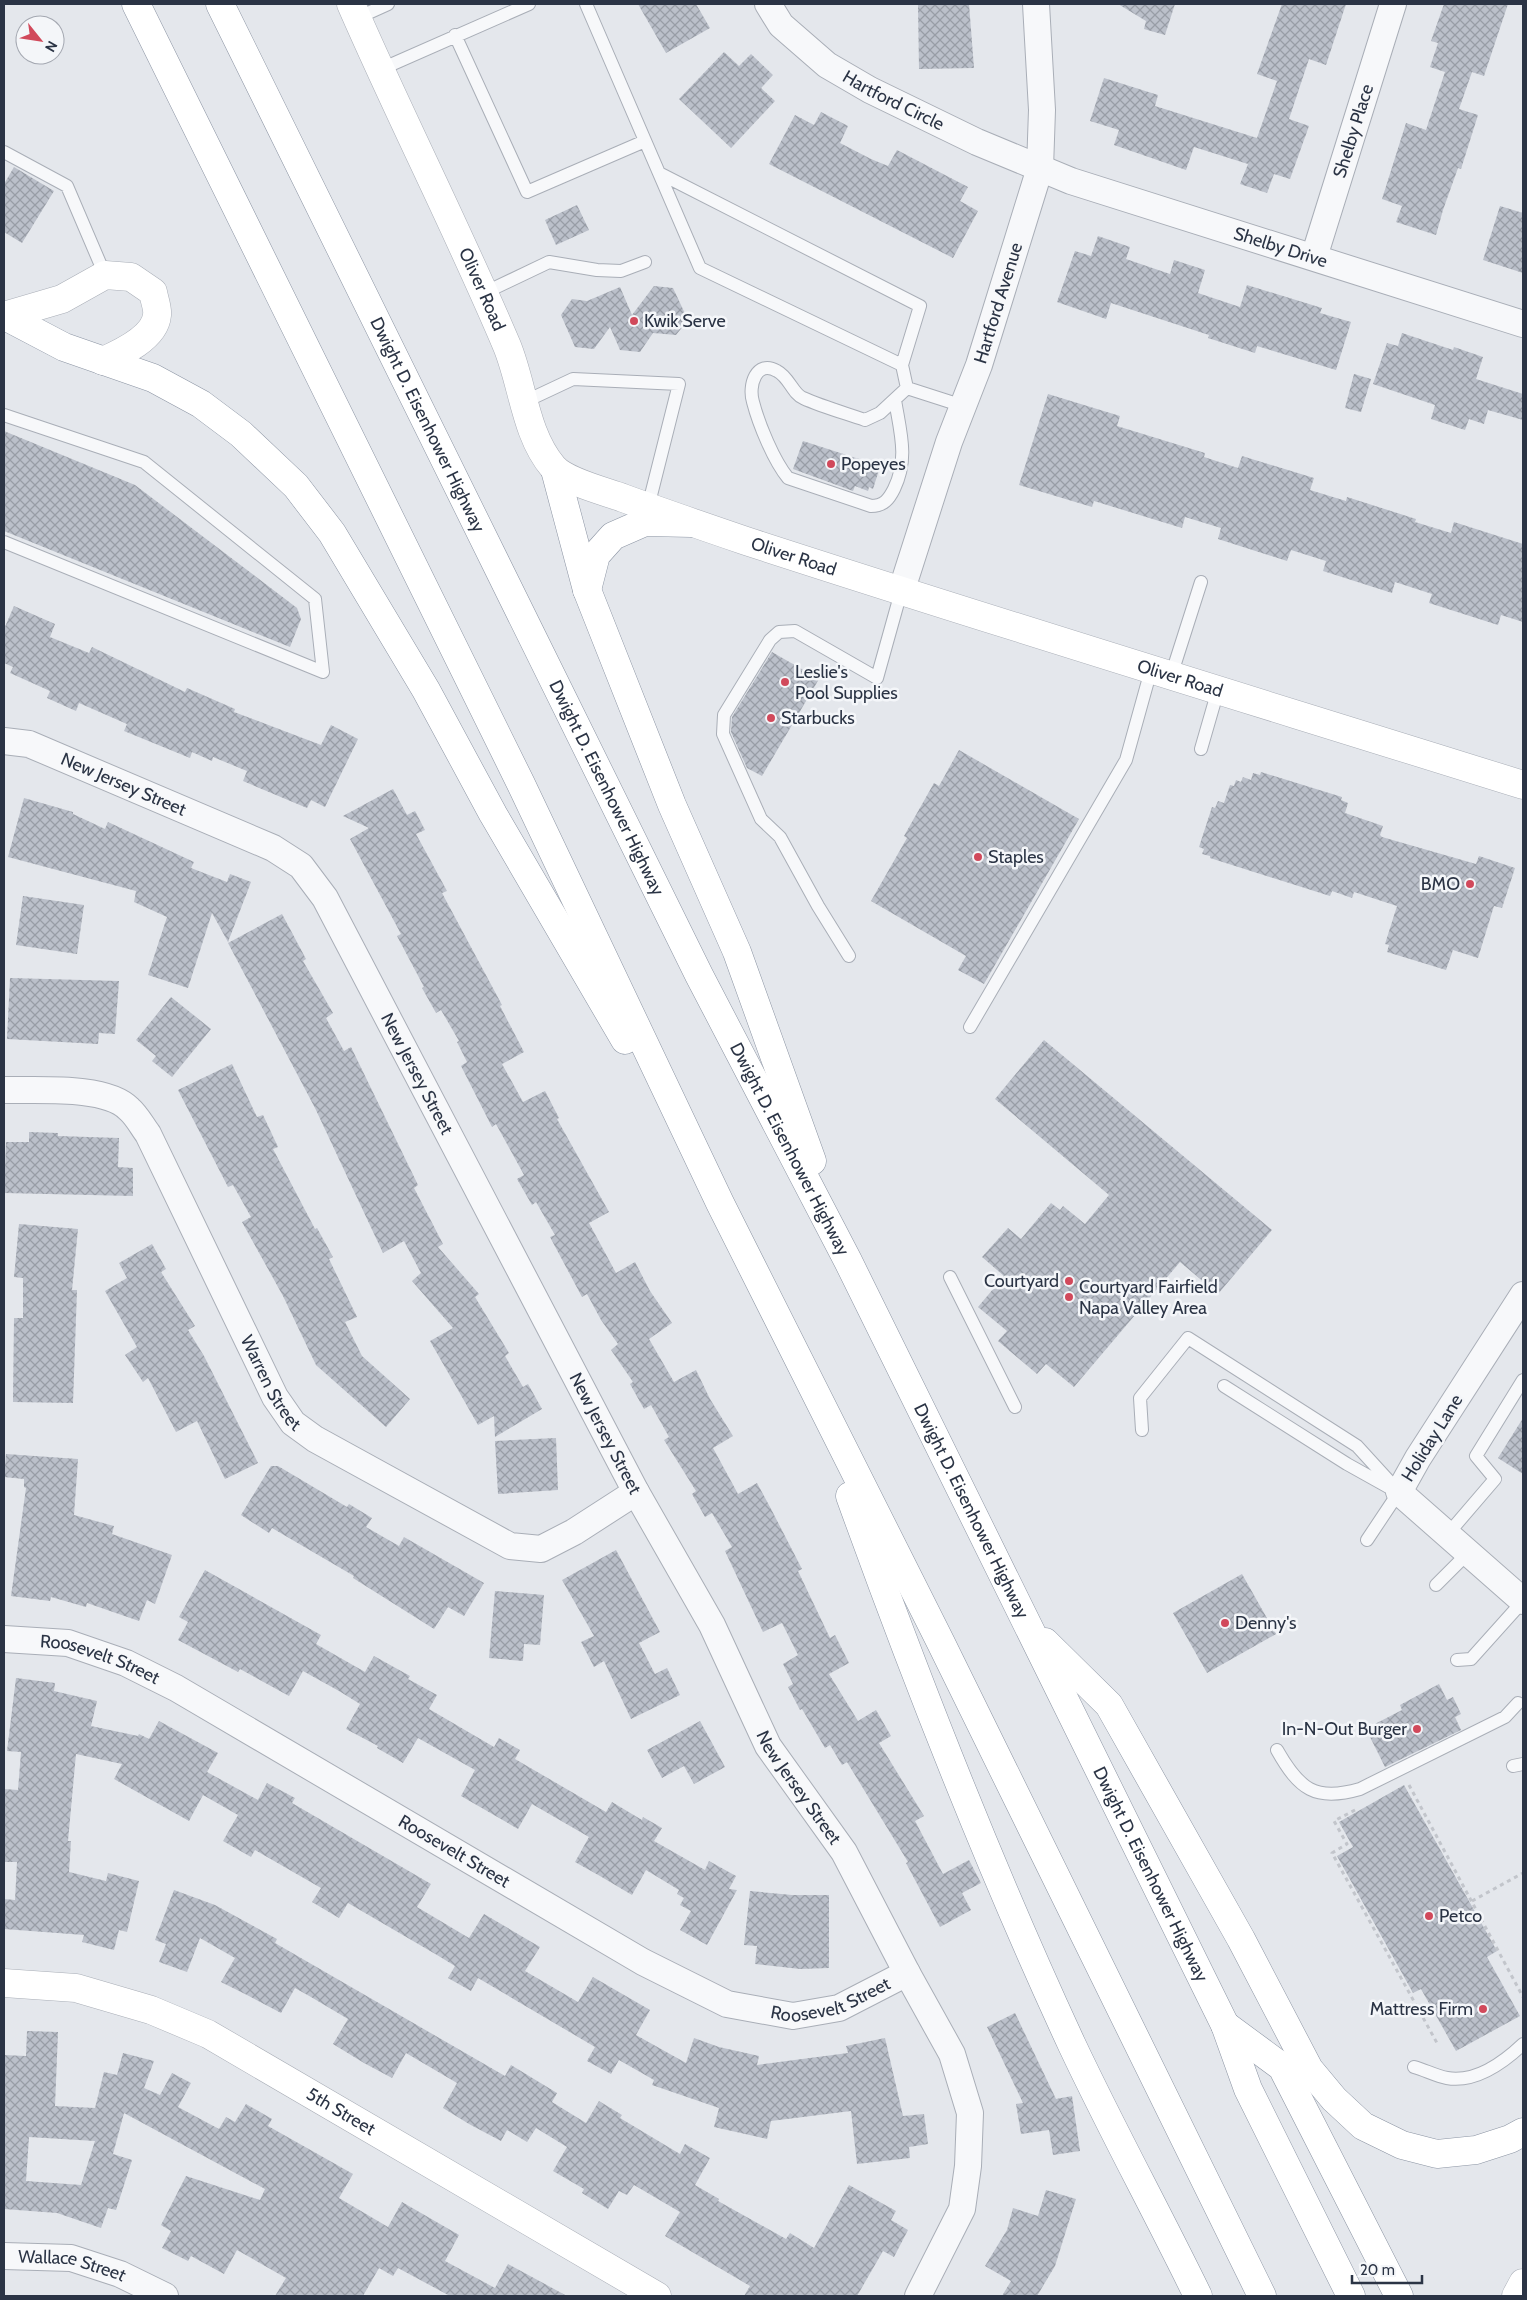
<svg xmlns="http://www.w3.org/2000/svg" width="1527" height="2300" font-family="Cabin,sans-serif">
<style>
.building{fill:url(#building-cross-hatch);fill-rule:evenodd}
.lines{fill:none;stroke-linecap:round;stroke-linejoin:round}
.lane-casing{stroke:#a9aeb7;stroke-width:14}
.street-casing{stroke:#a9aeb7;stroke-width:28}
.secondary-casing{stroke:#a9aeb7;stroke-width:29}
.highway-casing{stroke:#8b94a3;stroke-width:29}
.path{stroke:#c2c5cb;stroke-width:3;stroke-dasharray:4 4;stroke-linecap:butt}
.lane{stroke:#f7f8fa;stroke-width:12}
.street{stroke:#f7f8fa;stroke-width:26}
.secondary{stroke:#fff;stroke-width:28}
.highway{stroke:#fff;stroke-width:28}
.poi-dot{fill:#d1495b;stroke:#f4f6f9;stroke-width:2}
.labels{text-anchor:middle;stroke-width:5;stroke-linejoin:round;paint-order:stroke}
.street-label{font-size:18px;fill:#2b3445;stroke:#f4f6f9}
.poi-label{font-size:18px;fill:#2b3445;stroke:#f4f6f9;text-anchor:start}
</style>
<defs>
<pattern id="building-cross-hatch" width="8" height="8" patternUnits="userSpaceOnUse" patternTransform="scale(1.25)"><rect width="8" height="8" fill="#bbc0ca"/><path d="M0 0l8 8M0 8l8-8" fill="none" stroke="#989da6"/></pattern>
</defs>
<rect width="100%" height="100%" fill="#e4e7ec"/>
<!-- building -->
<path class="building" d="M638,4H696L710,28L666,53Z
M918,4H969L974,68L919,69Z
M1118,4H1175L1165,35L1144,29L1146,21Z
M1282,4H1346L1326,65L1309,59L1289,119L1309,126L1290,179L1274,174L1267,193L1240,184L1248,164L1194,147L1186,170L1114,145L1119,130L1090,121L1104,78L1158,95L1155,106L1257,138L1277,81L1257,74Z
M1444,4H1508L1484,76L1472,72L1459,109L1478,115L1461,169L1458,168L1443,210L1436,235L1396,222L1402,206L1382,199L1406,123L1426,130L1445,72L1430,67L1438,43L1431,41Z
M724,52L739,66L751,54L773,75L761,88L775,101L731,148L679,99Z
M821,112L848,126L840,143L871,159L888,166L897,150L968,187L960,201L978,211L953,258L769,164L795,115L814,125Z
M14,167L54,191L22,243L4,232V184Z
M577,205L589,230L556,245L545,220Z
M1500,206L1523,213V273L1483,260Z
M1098,236L1130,247L1126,259L1170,274L1174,260L1205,270L1198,293L1240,307L1247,285L1322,308L1320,313L1351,322L1336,370L1257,346L1255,353L1208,338L1209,335L1111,303L1106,319L1057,302L1075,251L1091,256Z
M654,286L673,288L688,320L676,335L653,333L640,352L620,350L610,327L594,349L575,347L561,315L572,299L587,301L620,287L632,315Z
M1402,333L1453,350L1454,347L1483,357L1476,379L1523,394V420L1488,410L1484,424L1469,419L1465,430L1431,419L1435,405L1373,384L1387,343L1398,346Z
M1354,374L1371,379L1361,412L1345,408Z
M1048,394L1120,416L1117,426L1205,453L1204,457L1238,468L1242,456L1314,478L1310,490L1346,501L1347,497L1416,519L1415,522L1451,533L1454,522L1523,544V622L1501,615L1498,625L1429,603L1432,594L1395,582L1392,593L1323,571L1326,561L1291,550L1287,561L1218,539L1221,528L1185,517L1182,528L1094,501L1092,507L1019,485Z
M4,431L135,485L297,608L301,619L290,647L4,531Z
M803,441L859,459L858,461L876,467L875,469L879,470L873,489L869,487L868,491L855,486L853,491L793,469Z
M14,606L55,624L50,637L89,653L92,647L185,692L187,688L235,709L234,712L321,745L331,725L358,739L325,807L311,800L307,808L243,781L247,771L213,757L212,761L192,752L190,758L124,731L127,724L79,703L76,711L47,698L50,691L10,673L13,667L4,663V629Z
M772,652L819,679L762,776L747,768L731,732L732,717Z
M959,750L1079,819L984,984L958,970L966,956L871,901L907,838L904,836L934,783L939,786Z
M1261,772L1342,797L1341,800L1348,803L1345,813L1383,826L1380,835L1382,837L1476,864L1479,856L1515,868L1502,908L1494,906L1478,958L1453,950L1446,970L1387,952L1389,945L1385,944L1397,906L1354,892L1352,898L1332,891L1330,896L1210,858V856L1202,854L1204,849L1199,847L1212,807L1215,808L1218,801L1224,803L1230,785L1234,786L1236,780L1241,782L1243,777L1251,780L1253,773L1260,775Z
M393,789L407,815L415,811L425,830L416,834L447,891L442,893L502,1005L500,1006L524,1052L502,1064L523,1102L545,1091L559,1118L557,1119L609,1212L589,1223L616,1273L635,1262L650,1291L672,1323L649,1339L674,1382L696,1370L710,1399L733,1436L713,1448L738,1494L757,1483L770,1507L802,1569L798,1571L830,1638L835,1635L849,1663L829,1674L858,1721L876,1710L891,1736L879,1743L924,1816L915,1821L943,1874L969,1860L981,1883L962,1893L971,1910L940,1927L906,1863L908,1862L847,1762L842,1765L830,1745L825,1748L802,1709L800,1710L788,1687L793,1684L783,1664L798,1655L782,1623L763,1632L725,1551L732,1547L712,1513L705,1517L692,1494L696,1491L664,1440L669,1437L651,1405L644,1409L630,1384L633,1382L611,1350L618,1344L601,1320L587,1294L582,1297L550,1237L555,1235L536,1202L532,1205L517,1179L524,1175L496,1124L492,1127L461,1066L467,1062L457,1042L459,1041L441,1010L436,1013L422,988L424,987L397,936L401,934L350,839L369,828L343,816Z
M24,798L73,812V814L105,829L108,822L194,862L191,868L227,882L230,874L251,882L228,942L212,913L188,988L148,975L167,917L134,902L136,891L8,857Z
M23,896L84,905L77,954L16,945Z
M282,914L306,959L303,961L333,1013L326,1018L344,1051L351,1047L418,1185L414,1188L443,1244L438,1247L479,1294L475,1297L509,1353L505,1356L523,1387L528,1384L542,1409L495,1437L494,1416L478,1425L430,1341L453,1328L412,1281L421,1273L404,1241L383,1253L315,1108L228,943Z
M10,978L119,981L115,1034L99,1033L98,1044L7,1039Z
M171,997L211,1029L172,1077L152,1061L156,1056L136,1040Z
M1044,1040L1272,1230L1218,1294L1180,1262L1074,1387L1046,1364L1037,1374L998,1341L1007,1331L978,1307L1004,1276L982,1257L1008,1228L1021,1239L1051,1203L1060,1210L1063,1206L1085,1224L1109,1195L995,1099Z
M232,1064L257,1117L263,1115L278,1147L273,1149L315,1229L317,1228L333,1257L329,1259L357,1317L345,1322L362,1356L410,1399L386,1427L316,1365L283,1296L242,1222L251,1217L233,1185L228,1187L178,1090Z
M29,1132L58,1133V1136L119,1138L118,1167L133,1168V1196L4,1193L6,1142H29Z
M19,1224L78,1229L72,1290H77L73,1403L13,1402L14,1318H23V1278L14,1277Z
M152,1244L166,1269L161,1272L195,1326L188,1330L204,1356L258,1463L225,1479L197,1421L176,1432L148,1378L143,1382L125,1355L137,1347L105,1291L127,1278L119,1263Z
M1523,1418V1474L1498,1458Z
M556,1438L558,1490L498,1494L495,1441Z
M6,1454L78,1459L74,1515L114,1526L112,1534L172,1555L155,1604L147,1600L139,1621L87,1603L86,1607L51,1597L50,1601L11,1596L26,1488L24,1487V1479L4,1477Z
M271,1466H278L347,1507L349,1504L372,1518L366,1527L399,1546L404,1537L484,1583L464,1616L448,1607L434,1629L353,1578L354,1576L272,1528L269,1533L241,1515Z
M616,1550L660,1632L639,1643L655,1674L667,1668L680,1695L631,1719L604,1661L594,1667L581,1642L594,1636L562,1580Z
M205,1570L321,1635L316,1644L365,1672L374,1656L410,1676L408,1679L437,1695L429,1709L494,1747L499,1738L520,1750L515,1759L606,1812L612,1802L642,1820L643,1817L662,1828L654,1841L705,1870L709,1861L736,1876L729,1889L737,1890L707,1945L680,1930L691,1911L680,1905L684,1898L677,1894L679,1890L646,1870L632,1895L600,1876L575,1862L589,1837L532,1804L518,1829L461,1796L475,1770L418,1738L403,1763L377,1748L378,1746L346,1729L360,1704L339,1691L303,1671L289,1696L240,1669L238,1672L178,1640L188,1622L179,1617Z
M1242,1574L1276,1634L1207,1673L1173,1613Z
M495,1591L544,1595L540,1645L524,1644L523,1661L489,1658Z
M16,1678L55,1683L54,1691L97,1701L91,1726L138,1736L139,1734L149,1739L159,1721L218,1753L207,1772L258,1800L267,1783L295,1798L292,1803L431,1884L417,1907L469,1938L484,1914L540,1947L525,1971L578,2002L593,1977L650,2010L636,2035L686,2063L694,2038L719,2047L759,2056L757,2065L848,2053L846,2046L885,2038L903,2116L924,2114L928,2144L909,2147L910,2158L857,2164L851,2111L771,2121L767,2139L714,2127L719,2108L652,2085L654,2080L619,2060L611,2074L587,2061L595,2047L478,1978L471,1991L448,1978L455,1966L437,1955L348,1903L339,1918L312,1902L321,1888L255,1850L251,1857L223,1841L238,1815L203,1795L189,1821L114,1779L122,1764L76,1754L68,1841H71L69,1872L106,1881L108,1873L139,1881L127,1932L119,1930L114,1950L82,1942L84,1935L4,1929V1899L15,1900L17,1862H4V1789L18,1790L21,1752L7,1751Z
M1439,1684L1447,1700L1453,1697L1461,1714L1455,1717L1461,1730L1385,1767L1369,1735L1374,1733L1371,1726L1402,1710L1400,1705Z
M700,1721L725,1767L694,1784L684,1766L662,1778L647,1750Z
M1404,1785L1497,1951L1487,1957L1520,2016L1456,2051L1421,1989L1413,1993L1337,1856L1353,1847L1339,1822Z
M174,1890L215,1905L277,1939L275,1943L505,2076L511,2065L557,2093L552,2102L586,2123L599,2101L622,2115L620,2118L680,2154L685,2144L710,2158L695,2185L719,2199L718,2201L786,2239L790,2233L814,2248L849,2185L896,2211L891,2220L908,2230L894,2257L883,2251L857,2296H744L750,2286L665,2236L680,2212L634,2185L627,2195L619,2191L608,2209L582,2193L584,2189L553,2171L567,2147L536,2128L527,2142L507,2130L501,2141L469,2124L443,2108L457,2083L406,2053L392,2078L364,2063L333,2044L348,2019L311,1997L295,1988L281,2013L247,1995L221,1982L235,1958L200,1938L187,1972L159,1962L166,1944L155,1940Z
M750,1891L792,1895H829V1968L800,1969L755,1964L757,1946L744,1945Z
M1015,2013L1056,2099L1072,2096L1080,2151L1053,2155L1049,2130L1021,2134L1016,2104L1023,2103L987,2027Z
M27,2031L58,2032L55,2106L95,2108L104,2072L117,2075L123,2053L154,2061L144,2088L160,2095L172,2073L191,2083L178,2107L219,2129L226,2117L235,2122L246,2104L272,2119L268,2126L353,2174L339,2198L388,2227L402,2202L459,2235L445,2261L495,2288L508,2264L567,2296H450L398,2268L393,2276L379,2268L363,2296H275L286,2278L237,2250L224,2274L191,2256L188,2261L162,2248L171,2231L161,2225L186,2176L260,2200L265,2189L124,2113L113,2154L132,2160L116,2210L108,2208L101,2228L57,2213L4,2209V2055L26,2056ZM29,2137L95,2141L81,2185L26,2181Z
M1046,2190L1076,2199L1055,2266L1037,2296H1002L1011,2281L985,2266L1007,2230L1013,2208L1038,2216Z"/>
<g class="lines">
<defs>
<path id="lane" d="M586,4L700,268L902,365L920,306L659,173
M357,18L388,4
M455,35L527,192L645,141
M379,70L529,4
M4,152L67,186L105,275
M484,293L549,262L597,270L621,271L645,262
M902,365L907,388L963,406
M895,400C900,431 909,459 894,489C889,499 884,506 871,506L788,478C774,461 759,425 753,402C748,386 756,359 777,371C789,377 793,394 803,398C823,407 845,413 865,420L880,413L907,388
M524,402L573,379L679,384L648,507
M4,415L144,462L315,599L323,672L4,542
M1171,676L1201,582
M1201,749L1218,690
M849,956L818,906L780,837L761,819L723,734L724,715L770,640L779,632L795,631L877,678L901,592
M970,1027L1126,760L1151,670
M950,1277L1015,1407
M1224,1386L1347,1464L1390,1488
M1142,1430L1140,1398L1188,1338L1357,1446L1399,1492
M1447,1535L1495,1479L1476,1456L1523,1380
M1367,1540L1399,1492
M1436,1585L1467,1554
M1457,1660L1471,1659L1523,1601
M1277,1750C1299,1789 1315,1802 1360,1789L1505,1717L1518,1703
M1513,1766L1523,1764
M1414,2067C1425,2070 1436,2076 1447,2078C1476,2083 1504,2062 1523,2044"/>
<g id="street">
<path id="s1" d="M768,4L781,25L827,65L870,90L977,142L1071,181L1523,324"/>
<path id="s2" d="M1314,257L1393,4"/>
<path id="s3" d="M901,592L949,442L979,365L1040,168L1042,110L1036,4"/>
<path id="s4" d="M4,741L29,744L273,848L301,866L325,898L636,1492L712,1625L768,1746L844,1852L907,1973L952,2054L970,2113L968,2166L962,2209L918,2296"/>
<path id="s5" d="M4,1090C36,1091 106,1085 129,1109C137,1116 142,1126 148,1134L275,1397L293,1423L315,1439L510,1546L541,1549L574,1532L636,1492"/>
<path d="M1523,1295L1418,1458L1399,1492L1523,1601"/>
<path id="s6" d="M4,1639L68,1643L126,1663L176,1688L643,1962L727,2004L793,2016L839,2008L907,1973"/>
<path id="s7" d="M4,2256L71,2258L120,2274L165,2296"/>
</g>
<g id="secondary">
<path id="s8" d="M351,4C401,119 458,230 507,346C523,385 525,434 553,467C566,482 604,491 623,498C664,513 705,527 746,541C1004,625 1264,704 1523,785"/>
<path d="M4,316L62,299L105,275L131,277L153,292C154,299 158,308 157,315C155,338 121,353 103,361"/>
<path id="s9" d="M4,1983L76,1988L151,2010L208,2034L657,2296"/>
<path d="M1516,2296L1523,2283"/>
</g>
<g id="highway">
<path d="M136,4L521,784L720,1203L941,1643L1262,2296"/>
<path id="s10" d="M220,4L699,975L848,1261L1225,2025L1248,2089L1351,2296"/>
<path d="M5,316L64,347L153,378L201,404L241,434L296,486L332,533L426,690L493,814L625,1040"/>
<path d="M555,470L587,590L672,805L737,952L812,1161"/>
<path d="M587,590L596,555L613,536L645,522L692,523"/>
<path d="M850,1496C917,1682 989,1866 1072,2045C1112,2130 1157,2212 1198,2296"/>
<path d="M1045,1642L1109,1705L1241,1939L1309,2069L1334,2099L1363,2126L1402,2145L1437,2154L1476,2150L1510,2139L1523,2132"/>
<path d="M1225,2025L1282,2067L1399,2296"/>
</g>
</defs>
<!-- lane casing -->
<use href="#lane" class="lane-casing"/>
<!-- street casing -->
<use href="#street" class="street-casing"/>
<!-- secondary casing -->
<use href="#secondary" class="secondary-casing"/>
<!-- highway casing -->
<use href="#highway" class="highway-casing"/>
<!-- path -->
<path class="path" d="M1409,1785L1523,1997
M1355,1810L1334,1821L1347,1844L1332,1853L1437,2043
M1472,1901L1523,1873"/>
<!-- lane -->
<use href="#lane" class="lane"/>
<!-- street -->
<use href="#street" class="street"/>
<!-- secondary -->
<use href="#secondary" class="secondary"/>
<!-- highway -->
<use href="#highway" class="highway"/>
</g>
<!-- markers -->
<g class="poi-dot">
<circle cx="634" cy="321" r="5"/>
<circle cx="831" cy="464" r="5"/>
<circle cx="785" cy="682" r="5"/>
<circle cx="771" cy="718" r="5"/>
<circle cx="978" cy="857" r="5"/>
<circle cx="1470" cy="884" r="5"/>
<circle cx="1069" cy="1281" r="5"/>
<circle cx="1069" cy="1297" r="5"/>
<circle cx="1225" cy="1623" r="5"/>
<circle cx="1417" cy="1729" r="5"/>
<circle cx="1429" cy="1916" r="5"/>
<circle cx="1483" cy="2009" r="5"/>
</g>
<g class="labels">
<!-- street labels -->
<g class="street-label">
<text dy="6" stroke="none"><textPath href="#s1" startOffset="161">Hartford Circle</textPath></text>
<text dy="6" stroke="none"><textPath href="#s2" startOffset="132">Shelby Place</textPath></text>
<text dy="6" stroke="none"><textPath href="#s1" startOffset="576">Shelby Drive</textPath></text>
<text dy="6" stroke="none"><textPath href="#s8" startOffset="314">Oliver Road</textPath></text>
<text dy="6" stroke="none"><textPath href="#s3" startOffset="305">Hartford Avenue</textPath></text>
<text dy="6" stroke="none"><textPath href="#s10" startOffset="469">Dwight D. Eisenhower Highway</textPath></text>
<text dy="6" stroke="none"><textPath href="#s8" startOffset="764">Oliver Road</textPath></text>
<text dy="6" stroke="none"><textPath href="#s8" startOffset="1169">Oliver Road</textPath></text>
<text dy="6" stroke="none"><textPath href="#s4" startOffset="128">New Jersey Street</textPath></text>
<text dy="6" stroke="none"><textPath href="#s10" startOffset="874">Dwight D. Eisenhower Highway</textPath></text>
<text dy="6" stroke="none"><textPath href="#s4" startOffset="562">New Jersey Street</textPath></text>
<text dy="6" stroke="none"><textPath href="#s10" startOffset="1279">Dwight D. Eisenhower Highway</textPath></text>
<text dy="6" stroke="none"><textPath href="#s5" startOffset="438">Warren Street</textPath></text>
<text dy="6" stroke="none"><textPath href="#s4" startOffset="968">New Jersey Street</textPath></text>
<text transform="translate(1432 1438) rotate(-58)" y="6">Holiday Lane</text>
<text dy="6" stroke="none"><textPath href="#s10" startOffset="1684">Dwight D. Eisenhower Highway</textPath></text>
<text dy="6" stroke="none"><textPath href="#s6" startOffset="99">Roosevelt Street</textPath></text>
<text dy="6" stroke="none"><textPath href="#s4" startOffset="1372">New Jersey Street</textPath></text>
<text dy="6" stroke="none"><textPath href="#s6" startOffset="504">Roosevelt Street</textPath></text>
<text dy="6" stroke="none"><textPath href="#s10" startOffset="2089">Dwight D. Eisenhower Highway</textPath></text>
<text dy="6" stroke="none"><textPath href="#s6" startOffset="924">Roosevelt Street</textPath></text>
<text dy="6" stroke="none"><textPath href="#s9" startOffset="366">5th Street</textPath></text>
<text dy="6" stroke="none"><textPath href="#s7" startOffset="69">Wallace Street</textPath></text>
</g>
<!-- poi labels -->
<g class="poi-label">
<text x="644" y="327">Kwik Serve</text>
<text x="841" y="470">Popeyes</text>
<text x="795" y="678">Leslie's<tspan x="795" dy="21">Pool Supplies</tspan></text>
<text x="781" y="724">Starbucks</text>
<text x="988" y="863">Staples</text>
<text x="1460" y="890" text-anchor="end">BMO</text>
<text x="1059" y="1287" text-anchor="end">Courtyard</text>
<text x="1079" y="1293">Courtyard Fairfield<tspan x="1079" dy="21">Napa Valley Area</tspan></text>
<text x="1235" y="1629">Denny's</text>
<text x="1407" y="1735" text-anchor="end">In-N-Out Burger</text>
<text x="1439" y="1922">Petco</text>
<text x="1473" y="2015" text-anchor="end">Mattress Firm</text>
</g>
</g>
<!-- border -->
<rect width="1527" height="2300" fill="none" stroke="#2b3445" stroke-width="10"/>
<!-- north arrow -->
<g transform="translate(40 40) rotate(120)"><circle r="24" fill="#f4f6f9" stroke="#a4a8b1"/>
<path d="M0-4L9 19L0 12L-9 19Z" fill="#d1495b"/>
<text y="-8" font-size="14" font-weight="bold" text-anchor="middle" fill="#2b3445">N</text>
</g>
<!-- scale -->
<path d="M1352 2275v8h70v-8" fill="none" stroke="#2b3445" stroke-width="2.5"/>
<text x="1360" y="2275" font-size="15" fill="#2b3445" stroke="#f4f6f9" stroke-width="4" paint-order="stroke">20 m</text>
</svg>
